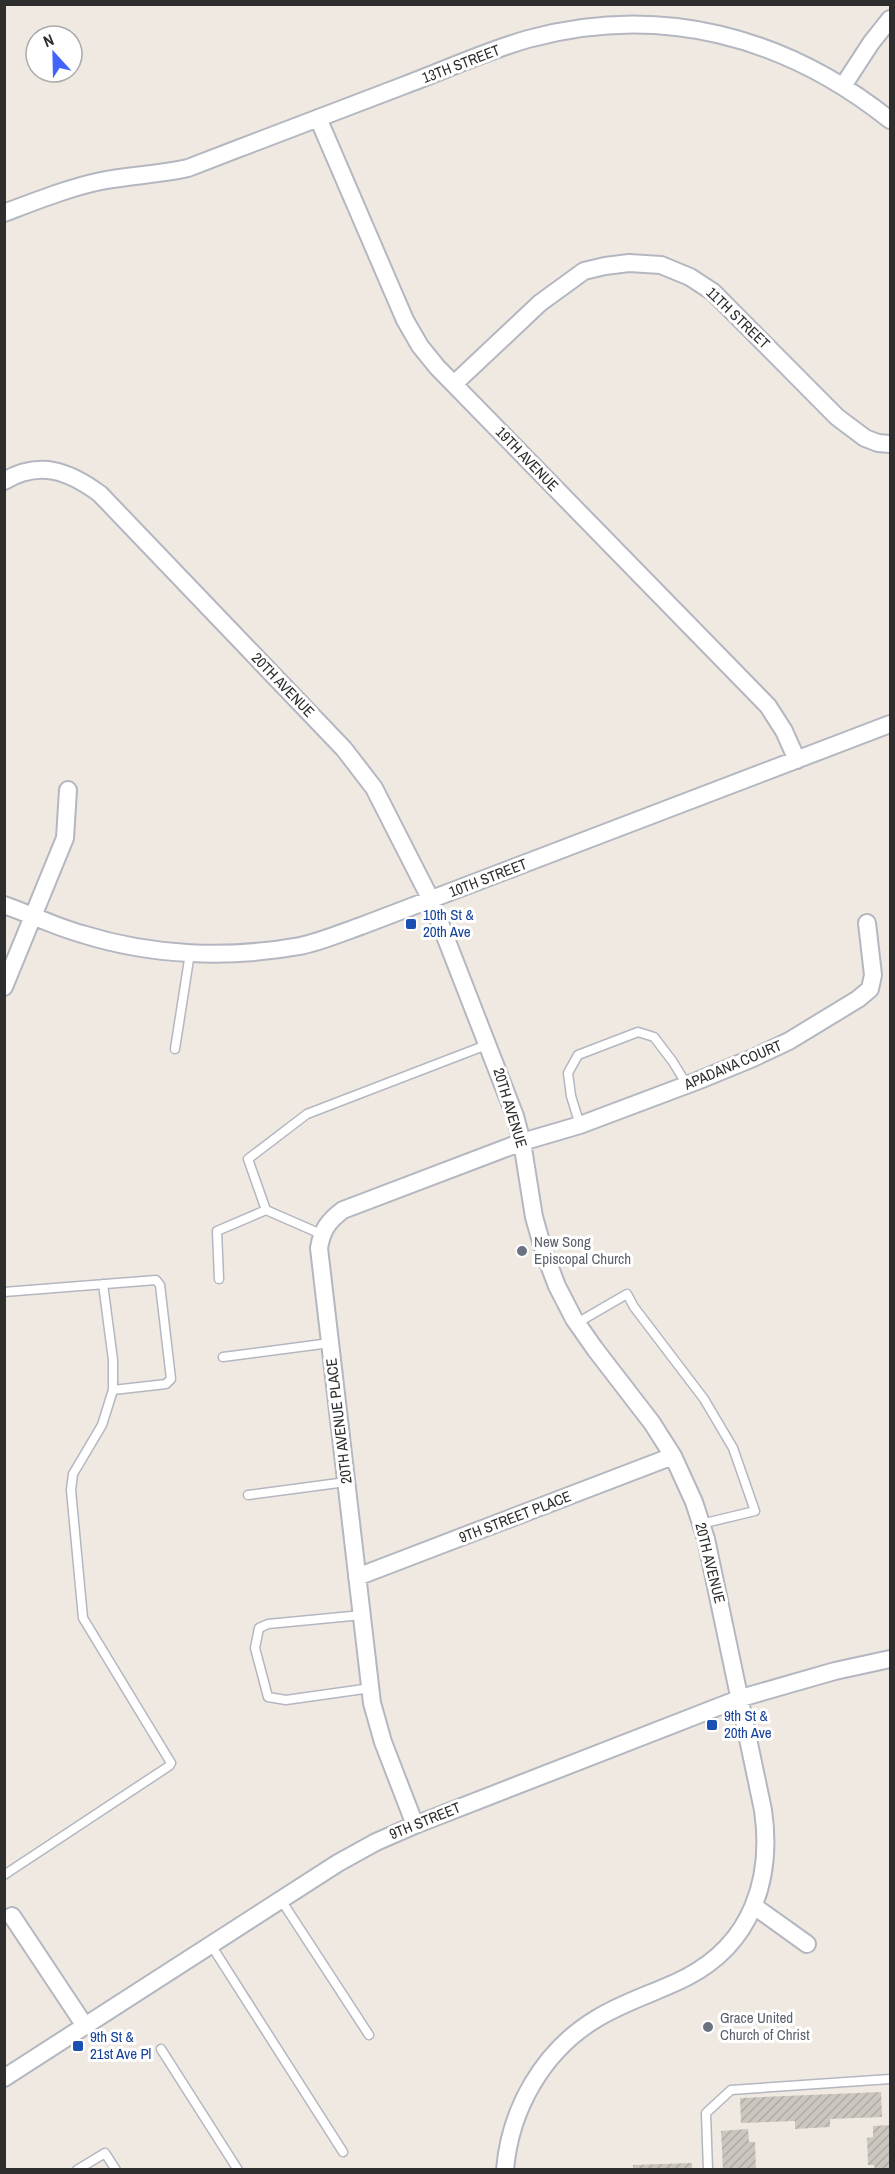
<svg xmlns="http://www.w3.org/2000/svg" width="895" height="2174" font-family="'Archivo Narrow',sans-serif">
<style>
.building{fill:url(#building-hatch)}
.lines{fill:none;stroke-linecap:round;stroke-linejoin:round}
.service-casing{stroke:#b4b7c1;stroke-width:11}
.minor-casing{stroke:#b4b7c1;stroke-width:20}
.service{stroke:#fff;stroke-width:8}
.minor{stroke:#fff;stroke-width:16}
.transit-dot{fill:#1a4fb4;stroke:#fff;stroke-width:2}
.worship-dot{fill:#6b7280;stroke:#fff;stroke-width:2}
.labels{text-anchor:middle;stroke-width:6;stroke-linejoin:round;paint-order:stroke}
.street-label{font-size:15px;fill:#2e2e2e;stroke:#fff}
.transit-label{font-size:15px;fill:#164399;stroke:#fff;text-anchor:start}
.worship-label{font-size:15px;fill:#5b616d;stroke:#fff;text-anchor:start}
</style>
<defs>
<pattern id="building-hatch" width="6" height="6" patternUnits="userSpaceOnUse" patternTransform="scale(1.5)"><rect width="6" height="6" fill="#cbc7bf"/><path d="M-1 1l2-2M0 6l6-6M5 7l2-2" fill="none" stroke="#afaba4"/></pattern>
</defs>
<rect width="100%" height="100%" fill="#efe9e1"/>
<!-- building -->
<path class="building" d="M881,2092L882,2117L830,2119V2127L795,2129V2121L741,2123L740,2098Z
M890,2125V2170H875L874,2165H868L867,2138L873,2137V2126Z
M748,2129L749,2142H755L756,2170H723L721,2131Z
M692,2163V2170H633V2165Z"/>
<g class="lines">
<defs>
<path id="service" d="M175,1049L190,953
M580,1125L571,1096L568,1073L578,1055L638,1032L654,1037L673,1062L687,1085
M266,1210L248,1159L307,1114L489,1044
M219,1279L217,1231L266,1210L321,1234
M103,1284L113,1360V1390
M4,1292L156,1280L160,1285L171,1379L166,1384L113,1390L102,1425L73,1474L71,1490L83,1618L171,1763L169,1766L4,1875
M577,1323L627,1294L634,1307L704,1399L733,1448L755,1511L701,1524
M223,1357L330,1343
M248,1495L346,1482
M362,1615L268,1624L259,1628L255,1648L268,1697L286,1700L371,1688
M281,1900L369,2035
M211,1945L343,2152
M161,2049L238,2170
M77,2170L105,2153L116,2170
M708,2170L706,2113L731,2090L890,2079"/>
<path id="minor" d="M843,86L871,43L890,19
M318,118L405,320L420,346L437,367L768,706L784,731L797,760
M4,213C36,201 68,188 101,181C130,175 158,175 188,168C260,140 332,113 405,85C445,70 486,51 528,39C660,3 785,36 890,120
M454,384L540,303L584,271L605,266L629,263L661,265L690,277L713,292L837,417L865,438L878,443L890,444
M4,481C40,460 69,471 100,494L344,749L374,788L431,900L515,1116L522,1142L534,1217L544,1252L557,1286L574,1319L595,1349L652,1423L673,1456L694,1502L706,1539L763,1810C773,1879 752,1943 687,1977C658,1992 625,2001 596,2019C543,2051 510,2109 505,2170
M4,905C30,914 56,927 82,934C152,956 228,959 300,946C320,942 341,933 361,926L890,724
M4,987L65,838L68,790
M357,1577L673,1456
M415,1825L383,1742L372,1703L319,1248C322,1230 328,1221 343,1210L522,1142L580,1125L697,1081L753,1058L789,1041L858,999L870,989L873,975L867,923
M754,1906L807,1944
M12,1916L85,2026
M4,2078L338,1863L376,1842L415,1825L741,1698L835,1671L890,1659"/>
</defs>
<!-- service casing -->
<use href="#service" class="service-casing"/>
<!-- minor casing -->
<use href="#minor" class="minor-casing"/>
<!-- service -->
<use href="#service" class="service"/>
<!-- minor -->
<use href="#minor" class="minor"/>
</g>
<!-- markers -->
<g class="transit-dot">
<rect x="405" y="918" width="12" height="12" rx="3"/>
<rect x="706" y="1719" width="12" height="12" rx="3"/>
<rect x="72" y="2040" width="12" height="12" rx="3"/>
</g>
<g class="worship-dot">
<circle cx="522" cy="1251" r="6"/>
<circle cx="708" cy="2027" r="6"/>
</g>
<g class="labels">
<!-- street labels -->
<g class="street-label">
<text transform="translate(461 64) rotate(-21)" y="5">13TH STREET</text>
<text transform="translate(738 318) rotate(44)" y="5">11TH STREET</text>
<text transform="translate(527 459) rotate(46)" y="5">19TH AVENUE</text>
<text transform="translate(283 685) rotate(46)" y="5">20TH AVENUE</text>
<text transform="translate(488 878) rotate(-21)" y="5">10TH STREET</text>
<text transform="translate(733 1065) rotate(-23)" y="5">APADANA COURT</text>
<text transform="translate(510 1108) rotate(73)" y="5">20TH AVENUE</text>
<text transform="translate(339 1421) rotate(-97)" y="5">20TH AVENUE PLACE</text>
<text transform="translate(515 1517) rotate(-21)" y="5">9TH STREET PLACE</text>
<text transform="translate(710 1563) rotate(76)" y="5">20TH AVENUE</text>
<text transform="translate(425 1821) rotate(-22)" y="5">9TH STREET</text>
</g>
<!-- transit labels -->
<g class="transit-label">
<text x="423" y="920">10th St &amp;<tspan x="423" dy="17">20th Ave</tspan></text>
<text x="724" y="1721">9th St &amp;<tspan x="724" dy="17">20th Ave</tspan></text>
<text x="90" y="2042">9th St &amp;<tspan x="90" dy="17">21st Ave Pl</tspan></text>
</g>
<!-- worship labels -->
<g class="worship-label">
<text x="534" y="1247">New Song<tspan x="534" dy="17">Episcopal Church</tspan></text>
<text x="720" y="2023">Grace United<tspan x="720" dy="17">Church of Christ</tspan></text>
</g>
</g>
<!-- border -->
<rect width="895" height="2174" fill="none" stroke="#2e2e2e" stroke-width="12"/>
<!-- north arrow -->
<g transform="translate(54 54) rotate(338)"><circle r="28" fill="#ffffff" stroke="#ababab" stroke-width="1.5"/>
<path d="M0-4.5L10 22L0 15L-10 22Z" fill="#4264fb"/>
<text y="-9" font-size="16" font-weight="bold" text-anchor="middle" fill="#2e2e2e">N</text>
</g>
</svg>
